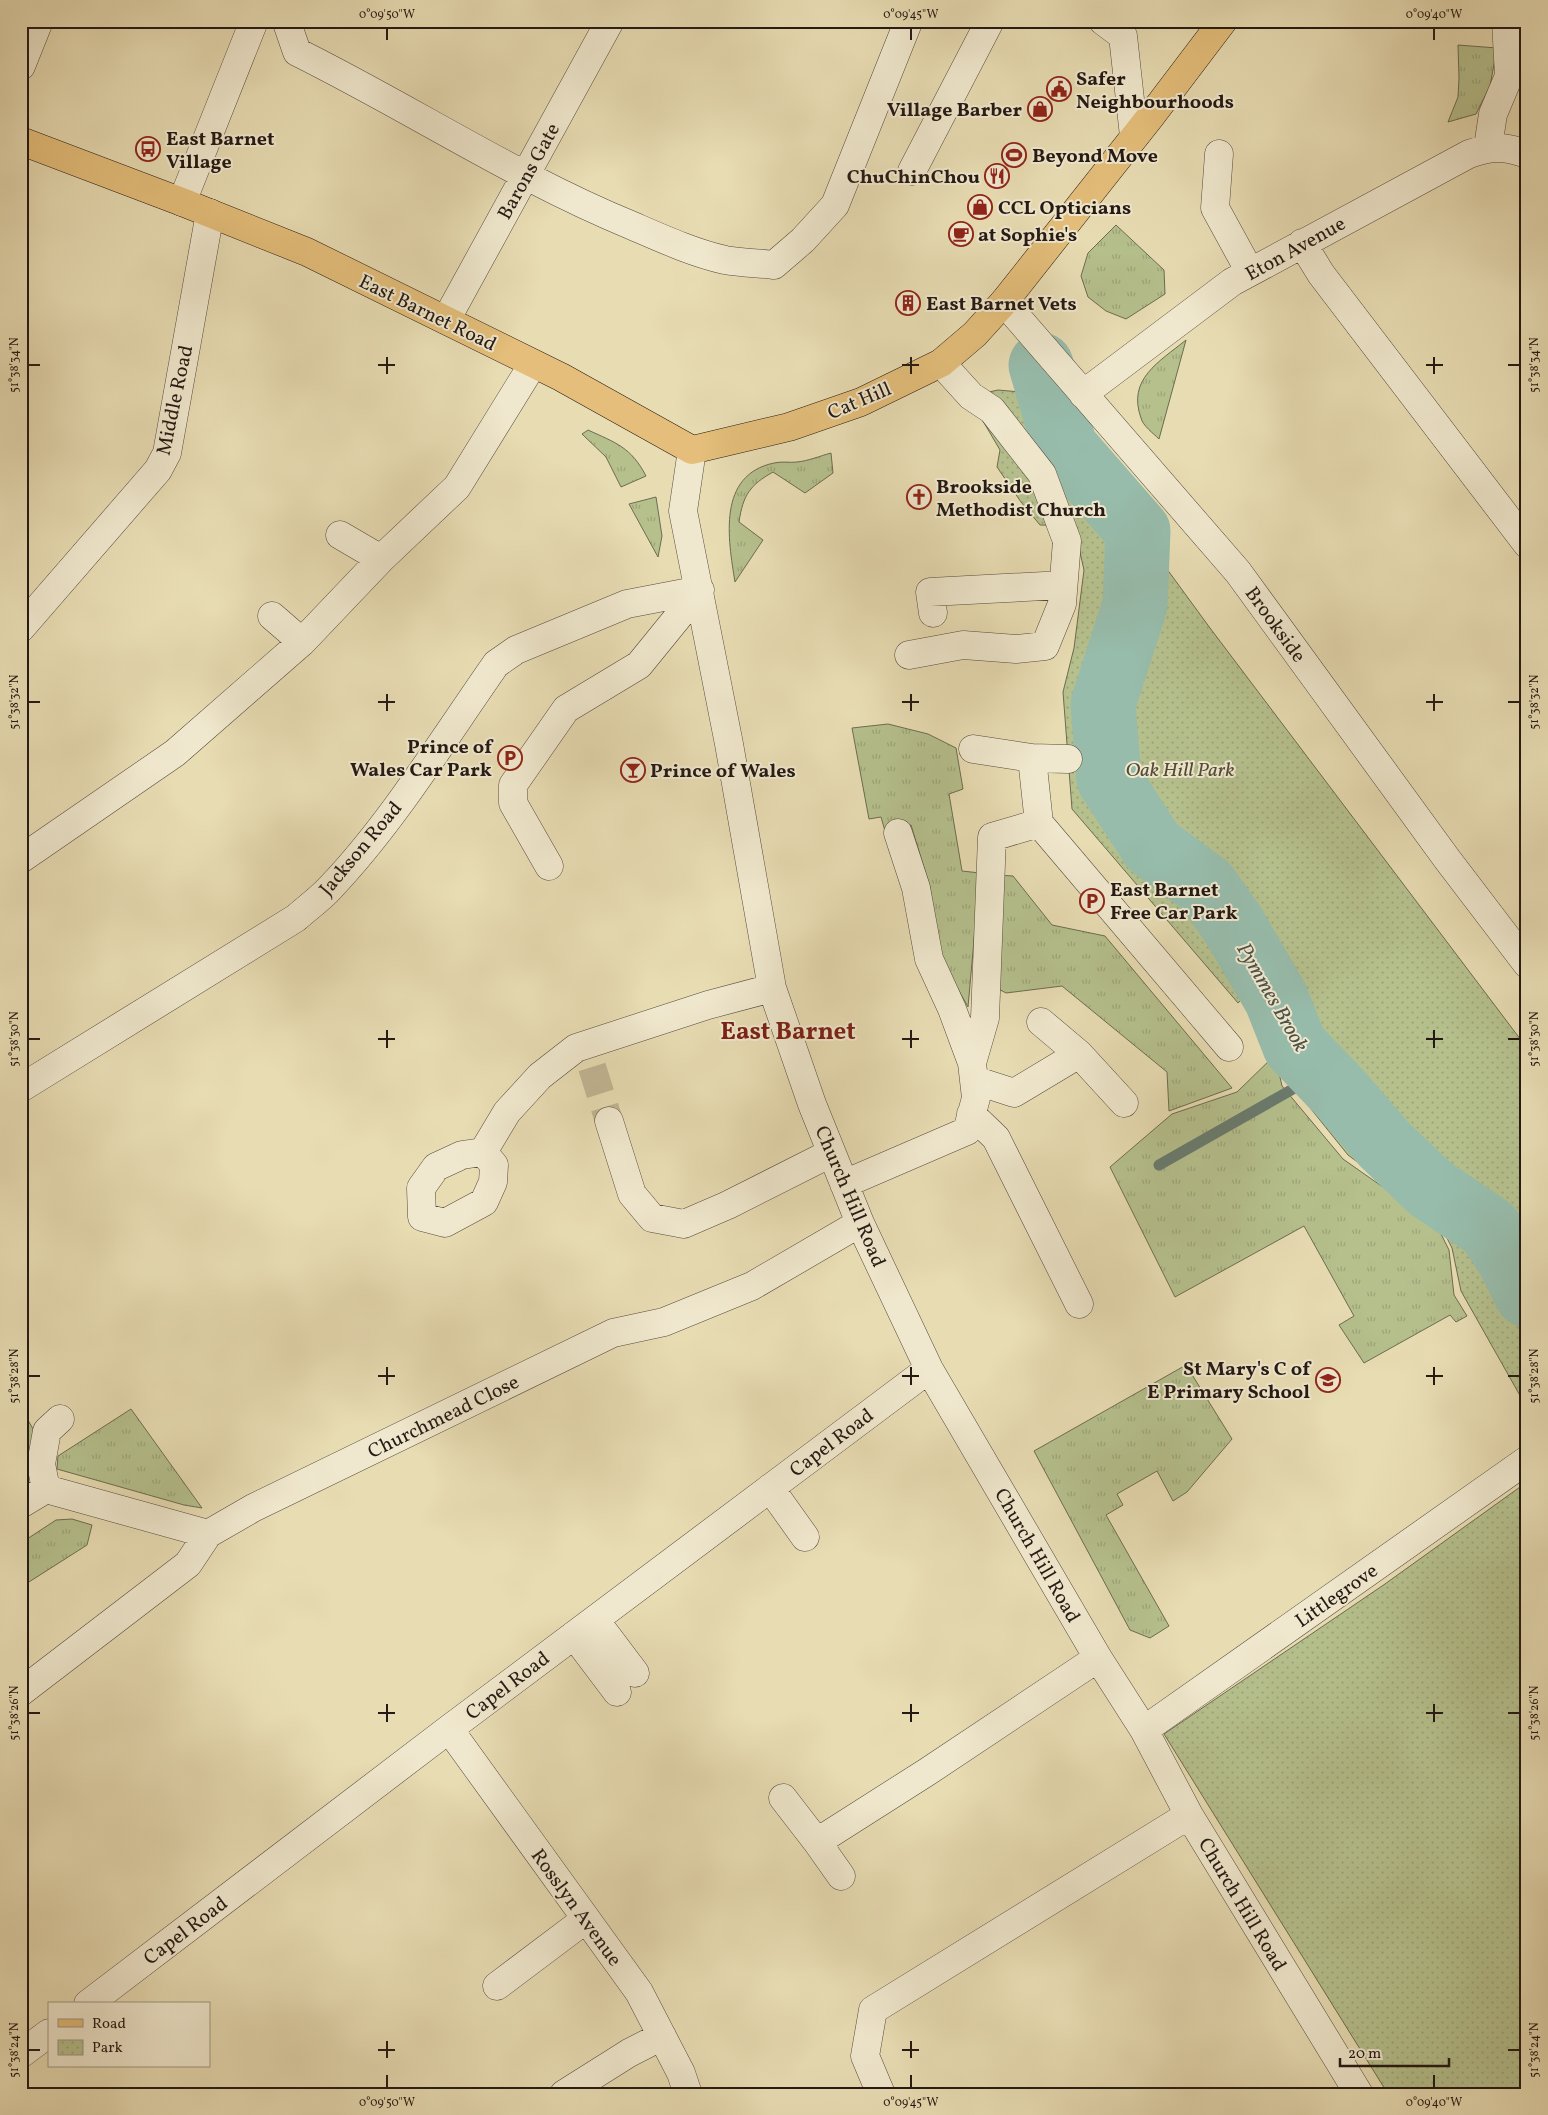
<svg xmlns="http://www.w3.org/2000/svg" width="1548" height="2115" font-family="Vollkorn,serif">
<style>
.grass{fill:url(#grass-tufts);stroke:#6c6c50}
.park{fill:url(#park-dots);stroke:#6c6c50}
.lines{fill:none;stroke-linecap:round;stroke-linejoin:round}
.stream{stroke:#697b6f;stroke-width:11}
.river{stroke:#97bcab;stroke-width:65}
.minor-tunnel{stroke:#c1b593;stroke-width:28;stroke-dasharray:28 14;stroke-linecap:butt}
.minor-casing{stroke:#554a3c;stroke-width:29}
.major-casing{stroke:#241914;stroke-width:29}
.minor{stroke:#f0e8ce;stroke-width:28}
.major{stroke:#e4be7a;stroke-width:28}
.ticks{fill:none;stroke:#241914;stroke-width:2}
.labels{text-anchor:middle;stroke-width:4;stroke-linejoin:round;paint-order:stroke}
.poi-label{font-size:20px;font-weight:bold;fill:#241914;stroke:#f0e8ce;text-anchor:start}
.street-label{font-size:20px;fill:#241914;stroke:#f0e8ce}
.park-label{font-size:20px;font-style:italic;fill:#504b38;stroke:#f0e8ce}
.water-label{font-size:21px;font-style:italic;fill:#4c5249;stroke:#f0e8ce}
.district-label{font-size:25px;font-weight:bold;fill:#7a1f14;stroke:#f0e8ce}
.neatline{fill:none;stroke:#241914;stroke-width:2}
.ticks-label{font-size:12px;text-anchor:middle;fill:#241914}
</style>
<defs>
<pattern id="grass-tufts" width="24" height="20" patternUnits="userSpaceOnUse" patternTransform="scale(1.25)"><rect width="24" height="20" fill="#b5c08d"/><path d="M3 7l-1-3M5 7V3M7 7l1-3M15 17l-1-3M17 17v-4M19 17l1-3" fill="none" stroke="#9ca479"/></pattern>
<pattern id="park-dots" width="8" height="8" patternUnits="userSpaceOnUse" patternTransform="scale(1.25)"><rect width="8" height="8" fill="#b5c08d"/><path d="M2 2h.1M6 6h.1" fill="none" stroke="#9ca479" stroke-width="1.8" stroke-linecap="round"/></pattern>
</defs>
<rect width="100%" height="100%" fill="#e8dcb3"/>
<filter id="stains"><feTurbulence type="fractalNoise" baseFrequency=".004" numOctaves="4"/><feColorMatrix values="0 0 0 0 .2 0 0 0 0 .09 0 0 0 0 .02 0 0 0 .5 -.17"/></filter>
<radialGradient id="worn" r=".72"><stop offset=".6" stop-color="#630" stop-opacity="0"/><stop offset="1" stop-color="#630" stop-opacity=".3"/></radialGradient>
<!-- grass -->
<path class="grass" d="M1458,45L1497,48L1490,86L1476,114L1448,122L1458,97L1459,78Z
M1116,225L1164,270L1165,294L1126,319L1106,311L1088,297L1081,276L1088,253Z
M1186,340L1159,439C1153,433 1143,426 1141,418C1127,379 1159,362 1186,340Z
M588,430C616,443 631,447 646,476L621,487L606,457L582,434Z
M831,453L833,473L805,493L773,472C750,485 743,495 739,522L763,540L735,582C728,539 717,475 774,463C782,461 790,463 797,462C808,461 820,456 831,453Z
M656,497L662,536L658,557L629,504Z
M888,724L928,734L956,748L963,789L949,794L962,871L980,873L968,1007L940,957L930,887L911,825L885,831L881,817L869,819L852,728Z
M996,875L1013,876L1052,925L1105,936L1232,1088L1169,1111L1167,1072L1062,986L1006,993L993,986Z
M1275,1055L1282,1086L1343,1159L1380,1185L1431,1214L1449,1250L1454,1295L1467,1316L1456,1322L1450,1315L1364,1363L1339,1325L1354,1316L1304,1226L1175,1297L1110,1167L1172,1114L1237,1092Z
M1186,1365L1232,1439L1187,1492L1173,1501L1157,1471L1117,1494L1123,1505L1106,1515L1169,1626L1150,1638L1130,1630L1034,1451Z
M131,1409L202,1508L184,1505L57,1469L58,1456Z
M25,1415L36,1434L31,1448L21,1454V1417Z
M72,1519L92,1525L87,1545L21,1587V1543L56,1520Z"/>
<!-- park -->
<path class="park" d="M998,390L1032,393L1053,413L1210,628L1527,1048V1408L1461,1291L1452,1248L1435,1214L1381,1180L1348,1155L1286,1078L1276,1043L1285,1035L1251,990L1238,1003L1072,809L1063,692L1074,648L1084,570L1074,526L1040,525L1021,502L997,467L1000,450L980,416L971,396Z
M1527,1482V2094H1388L1164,1734L1385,1584Z"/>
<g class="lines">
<!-- stream -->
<path class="stream" d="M1159,1165L1321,1073"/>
<!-- river -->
<path class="river" d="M1041,365L1065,447L1138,531L1135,605L1103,704L1109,779L1153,847L1206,886L1234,926L1276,998L1295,1046L1341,1094L1384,1144L1430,1188L1489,1228L1510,1261L1527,1295"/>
<!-- minor-tunnel -->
<path class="minor-tunnel" d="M592,1067L609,1121"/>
<defs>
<path id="minor" d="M288,21L287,23L297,52C410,108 516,178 633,226C663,239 694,253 725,260C741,263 758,263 774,265L803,240L835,205L907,25
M1103,21L1123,36L1134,136
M21,66L39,21
M1488,147L1493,114L1509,76L1506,21
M1219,154L1215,208L1250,272
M912,171L990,21
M182,202L254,21
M1302,243L1321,274L1527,544
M1004,302L1238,572L1447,859L1527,964
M446,320L610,21
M1083,394L1232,282L1469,154C1492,146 1504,146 1527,154
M692,450L683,511L729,744L772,988L812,1104L860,1223L929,1369L1098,1658L1144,1730L1189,1815L1359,2094
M340,535L381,559
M933,613L930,592L1063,585
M272,616L302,642
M21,628L158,470L167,453L210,213
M909,655L963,645L1016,649L1045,646L1062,604L1067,541L1042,474L992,410L971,396L941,363
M1032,758L1068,759
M1039,823L1229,1047
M21,859L175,753L302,642L381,559L457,487L533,364
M549,866L513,803V785L566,709L639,665L700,590
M1041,1022L1079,1054
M972,1063L985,1018L992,837L1039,823L1032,758L973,749
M974,1080L1014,1093L1079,1054L1124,1103
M21,1088L296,918C307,908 320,899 330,888C392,823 444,738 496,664L516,650L627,604L700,590
M971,1114L996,1138L1079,1304
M609,1121L632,1194L652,1218L684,1224L728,1205L831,1153
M483,1152L507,1112L540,1076L576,1048L708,1005L772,988
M483,1152L494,1165L493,1182L484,1202L445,1223L422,1217L421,1188L436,1167L462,1155Z
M844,1184L967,1131L976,1098L972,1063L952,1009L929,959L916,888L898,833
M770,1488L805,1537
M46,1489L41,1464L47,1431L60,1419
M21,1504L46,1489L208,1534L253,1508L613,1333L664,1322L752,1286L860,1223
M595,1620L635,1673
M574,1635L617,1692
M21,1692L188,1564L208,1534
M449,1729L639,1992L681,2073L688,2094
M1144,1730L1527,1460
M783,1798L817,1842L927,1772L1098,1658
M817,1842L841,1876
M497,1986L586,1919
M88,2004L449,1729L929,1369
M21,2054L49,2033
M564,2094L629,2053L662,2036
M881,2094L865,2056L873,2010L1189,1815"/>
<path id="major" d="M21,141L182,202L307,252L561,377L692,450L789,427L861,402L941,363L975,334L1004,302L1151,116L1223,21"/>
</defs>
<!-- minor casing -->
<use href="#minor" class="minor-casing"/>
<!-- major casing -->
<use href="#major" class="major-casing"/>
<!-- minor -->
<use href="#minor" class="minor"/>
<!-- major -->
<use href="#major" class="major"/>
</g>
<!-- ticks -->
<path class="ticks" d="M387,28V40M911,28V40M1434,28V40M387,357V374M911,357V374M1434,357V374M28,365H40M378,365H395M902,365H919M1426,365H1443M1508,365H1520M387,694V711M911,694V711M1434,694V711M28,702H40M378,702H395M902,702H919M1426,702H1443M1508,702H1520M387,1030V1048M911,1030V1048M1434,1030V1048M28,1039H40M378,1039H395M902,1039H919M1426,1039H1443M1508,1039H1520M387,1367V1385M911,1367V1385M1434,1367V1385M28,1376H40M378,1376H395M902,1376H919M1426,1376H1443M1508,1376H1520M387,1704V1722M911,1704V1722M1434,1704V1722M28,1713H40M378,1713H395M902,1713H919M1426,1713H1443M1508,1713H1520M387,2041V2058M911,2041V2058M28,2050H40M378,2050H395M902,2050H919M1508,2050H1520M387,2075V2088M911,2075V2088M1434,2075V2088"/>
<!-- icons -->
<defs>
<symbol id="civic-ring" viewBox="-11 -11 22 22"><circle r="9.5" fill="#f0e8ce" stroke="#8f2418" stroke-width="1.5"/><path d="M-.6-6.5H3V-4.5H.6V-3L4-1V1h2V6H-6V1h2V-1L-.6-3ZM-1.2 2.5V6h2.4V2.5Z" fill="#8f2418"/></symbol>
<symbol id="shop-ring" viewBox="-11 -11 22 22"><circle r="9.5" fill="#f0e8ce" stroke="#8f2418" stroke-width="1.5"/><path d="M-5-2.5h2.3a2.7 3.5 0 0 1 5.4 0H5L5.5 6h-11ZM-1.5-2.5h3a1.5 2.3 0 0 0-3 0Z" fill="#8f2418"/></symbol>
<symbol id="bus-ring" viewBox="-11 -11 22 22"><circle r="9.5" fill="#f0e8ce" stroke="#8f2418" stroke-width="1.5"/><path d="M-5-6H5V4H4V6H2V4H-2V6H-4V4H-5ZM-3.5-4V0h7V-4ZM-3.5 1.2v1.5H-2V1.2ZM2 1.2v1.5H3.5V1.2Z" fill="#8f2418"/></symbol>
<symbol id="stadium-ring" viewBox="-11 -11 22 22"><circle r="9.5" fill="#f0e8ce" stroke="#8f2418" stroke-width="1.5"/><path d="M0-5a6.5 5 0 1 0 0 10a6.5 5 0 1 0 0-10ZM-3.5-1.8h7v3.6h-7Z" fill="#8f2418"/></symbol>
<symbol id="restaurant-ring" viewBox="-11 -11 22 22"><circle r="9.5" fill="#f0e8ce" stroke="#8f2418" stroke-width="1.5"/><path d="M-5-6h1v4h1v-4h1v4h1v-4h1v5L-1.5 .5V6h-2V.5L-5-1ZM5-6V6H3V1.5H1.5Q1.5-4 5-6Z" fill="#8f2418"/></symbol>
<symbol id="cafe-ring" viewBox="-11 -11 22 22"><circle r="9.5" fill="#f0e8ce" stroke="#8f2418" stroke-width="1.5"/><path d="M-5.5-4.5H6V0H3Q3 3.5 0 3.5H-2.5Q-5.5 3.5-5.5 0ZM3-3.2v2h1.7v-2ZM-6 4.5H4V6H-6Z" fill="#8f2418"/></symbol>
<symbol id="building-ring" viewBox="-11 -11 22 22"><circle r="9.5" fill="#f0e8ce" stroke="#8f2418" stroke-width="1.5"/><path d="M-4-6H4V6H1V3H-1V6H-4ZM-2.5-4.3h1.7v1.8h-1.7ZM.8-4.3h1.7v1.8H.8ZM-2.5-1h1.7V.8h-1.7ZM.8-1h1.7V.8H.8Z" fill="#8f2418"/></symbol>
<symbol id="church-ring" viewBox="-11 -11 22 22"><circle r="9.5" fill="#f0e8ce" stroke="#8f2418" stroke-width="1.5"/><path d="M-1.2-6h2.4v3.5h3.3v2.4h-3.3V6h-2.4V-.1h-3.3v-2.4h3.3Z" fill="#8f2418"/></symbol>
<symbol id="parking-ring" viewBox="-11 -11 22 22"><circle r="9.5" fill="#f0e8ce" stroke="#8f2418" stroke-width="1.5"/><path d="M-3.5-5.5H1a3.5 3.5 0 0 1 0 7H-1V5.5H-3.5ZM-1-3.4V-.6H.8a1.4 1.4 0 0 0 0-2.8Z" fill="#8f2418"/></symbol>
<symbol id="bar-ring" viewBox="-11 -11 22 22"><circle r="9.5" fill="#f0e8ce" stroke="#8f2418" stroke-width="1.5"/><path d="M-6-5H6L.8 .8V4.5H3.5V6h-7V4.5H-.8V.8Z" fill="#8f2418"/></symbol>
<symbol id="school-ring" viewBox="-11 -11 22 22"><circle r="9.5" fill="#f0e8ce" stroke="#8f2418" stroke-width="1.5"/><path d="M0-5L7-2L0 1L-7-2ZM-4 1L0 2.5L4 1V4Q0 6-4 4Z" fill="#8f2418"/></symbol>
</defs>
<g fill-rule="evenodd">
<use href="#civic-ring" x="1045" y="75" width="28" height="28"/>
<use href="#shop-ring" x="1026" y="95" width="28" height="28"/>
<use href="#bus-ring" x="134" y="135" width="28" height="28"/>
<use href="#stadium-ring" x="1000" y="141" width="28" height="28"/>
<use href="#restaurant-ring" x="983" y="162" width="28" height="28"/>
<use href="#shop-ring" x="966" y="193" width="28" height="28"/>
<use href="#cafe-ring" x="947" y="220" width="28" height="28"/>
<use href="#building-ring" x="894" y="289" width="28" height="28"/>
<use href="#church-ring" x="905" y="483" width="28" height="28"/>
<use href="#parking-ring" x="496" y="744" width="28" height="28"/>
<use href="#bar-ring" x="619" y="756" width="28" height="28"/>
<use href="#parking-ring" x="1078" y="887" width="28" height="28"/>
<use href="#school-ring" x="1314" y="1366" width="28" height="28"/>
</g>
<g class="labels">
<!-- poi labels -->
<g class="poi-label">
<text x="1076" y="85">Safer<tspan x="1076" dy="23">Neighbourhoods</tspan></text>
<text x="1022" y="116" text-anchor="end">Village Barber</text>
<text x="166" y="145">East Barnet<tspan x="166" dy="23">Village</tspan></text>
<text x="1032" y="162">Beyond Move</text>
<text x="980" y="183" text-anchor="end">ChuChinChou</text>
<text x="998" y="214">CCL Opticians</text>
<text x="978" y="241">at Sophie's</text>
<text x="926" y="310">East Barnet Vets</text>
<text x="936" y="493">Brookside<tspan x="936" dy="23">Methodist Church</tspan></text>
<text x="492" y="753" text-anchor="end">Prince of<tspan x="492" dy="23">Wales Car Park</tspan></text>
<text x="650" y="777">Prince of Wales</text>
<text x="1110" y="896">East Barnet<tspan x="1110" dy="23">Free Car Park</tspan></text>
<text x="1310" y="1375" text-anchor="end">St Mary's C of<tspan x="1310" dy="23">E Primary School</tspan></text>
</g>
<!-- street labels -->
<g class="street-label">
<text transform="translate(528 171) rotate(-61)" y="7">Barons Gate</text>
<text transform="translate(1295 248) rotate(-29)" y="7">Eton Avenue</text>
<text transform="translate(428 312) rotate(26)" y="7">East Barnet Road</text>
<text transform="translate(174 400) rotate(-78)" y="7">Middle Road</text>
<text transform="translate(859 400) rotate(-23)" y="7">Cat Hill</text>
<text transform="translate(1276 624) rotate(54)" y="7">Brookside</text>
<text transform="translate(360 848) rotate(-50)" y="7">Jackson Road</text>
<text transform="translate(851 1196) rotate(67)" y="7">Church Hill Road</text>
<text transform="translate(443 1416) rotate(-26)" y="7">Churchmead Close</text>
<text transform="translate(831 1442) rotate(-37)" y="7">Capel Road</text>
<text transform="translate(1038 1555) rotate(60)" y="7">Church Hill Road</text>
<text transform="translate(1336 1595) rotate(-35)" y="7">Littlegrove</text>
<text transform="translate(507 1685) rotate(-37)" y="7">Capel Road</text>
<text transform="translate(1243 1904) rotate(59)" y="7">Church Hill Road</text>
<text transform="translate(577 1907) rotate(54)" y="7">Rosslyn Avenue</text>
<text transform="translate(185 1930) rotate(-37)" y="7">Capel Road</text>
</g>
<!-- park labels -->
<g class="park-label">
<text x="1180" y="776">Oak Hill Park</text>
</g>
<!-- water labels -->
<g class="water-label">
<text transform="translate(1273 997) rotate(60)" y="7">Pymmes Brook</text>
</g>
<!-- district labels -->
<g class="district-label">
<text x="788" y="1039">East Barnet</text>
</g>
</g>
<!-- margin -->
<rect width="1548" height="2115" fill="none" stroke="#e8dcb3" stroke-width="55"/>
<!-- legend -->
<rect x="48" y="2002" width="162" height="65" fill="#f0e8ce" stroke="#9e9584"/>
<rect x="58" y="2019" width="25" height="8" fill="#e4be7a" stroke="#9e9584"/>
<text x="92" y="2028" font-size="15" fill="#241914">Road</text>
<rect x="58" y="2040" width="25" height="15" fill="url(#park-dots)" stroke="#9e9584"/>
<text x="92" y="2052" font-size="15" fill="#241914">Park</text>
<!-- scale -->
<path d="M1340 2058v8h109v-8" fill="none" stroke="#241914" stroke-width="2.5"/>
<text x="1348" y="2058" font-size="15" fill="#241914" stroke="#f0e8ce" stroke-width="4" paint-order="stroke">20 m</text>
<rect x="28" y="28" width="1492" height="2060" class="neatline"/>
<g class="ticks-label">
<text x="387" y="18">0°09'50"W</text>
<text x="911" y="18">0°09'45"W</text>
<text x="1434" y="18">0°09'40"W</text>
<text transform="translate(14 365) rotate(-90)" y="4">51°38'34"N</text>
<text transform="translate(1534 365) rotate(-90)" y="4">51°38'34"N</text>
<text transform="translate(14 702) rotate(-90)" y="4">51°38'32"N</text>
<text transform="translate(1534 702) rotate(-90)" y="4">51°38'32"N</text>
<text transform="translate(14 1039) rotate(-90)" y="4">51°38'30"N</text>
<text transform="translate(1534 1039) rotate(-90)" y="4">51°38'30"N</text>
<text transform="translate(14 1376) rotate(-90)" y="4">51°38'28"N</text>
<text transform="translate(1534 1376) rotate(-90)" y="4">51°38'28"N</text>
<text transform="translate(14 1713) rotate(-90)" y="4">51°38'26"N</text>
<text transform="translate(1534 1713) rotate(-90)" y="4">51°38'26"N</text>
<text transform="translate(14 2050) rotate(-90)" y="4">51°38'24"N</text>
<text transform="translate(1534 2050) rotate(-90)" y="4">51°38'24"N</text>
<text x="387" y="2106">0°09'50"W</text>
<text x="911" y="2106">0°09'45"W</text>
<text x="1434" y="2106">0°09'40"W</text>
</g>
<rect width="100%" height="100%" filter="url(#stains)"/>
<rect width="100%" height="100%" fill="url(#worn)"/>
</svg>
